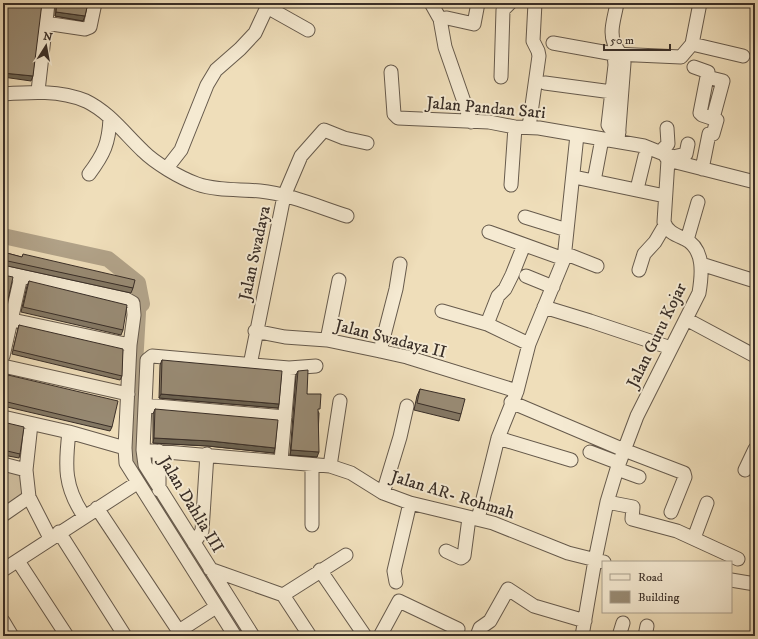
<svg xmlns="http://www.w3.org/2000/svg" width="758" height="639" font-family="'IM FELL DW Pica',serif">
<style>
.green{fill:#d0c0a1;stroke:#847764}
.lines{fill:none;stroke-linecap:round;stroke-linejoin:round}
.canal{stroke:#b1a288;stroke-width:9}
.river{stroke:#b1a288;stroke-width:16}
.minor-casing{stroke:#665a4c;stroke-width:15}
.minor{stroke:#f5ead2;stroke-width:13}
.wall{fill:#837763;stroke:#392e27}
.shaded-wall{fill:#6a6150;stroke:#392e27}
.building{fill:#988a73;stroke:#392e27}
.labels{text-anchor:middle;stroke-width:4;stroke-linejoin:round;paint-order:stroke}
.street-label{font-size:17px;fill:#392e27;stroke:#f5ead2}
</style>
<rect width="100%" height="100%" fill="#efdeba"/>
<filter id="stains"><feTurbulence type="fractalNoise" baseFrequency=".005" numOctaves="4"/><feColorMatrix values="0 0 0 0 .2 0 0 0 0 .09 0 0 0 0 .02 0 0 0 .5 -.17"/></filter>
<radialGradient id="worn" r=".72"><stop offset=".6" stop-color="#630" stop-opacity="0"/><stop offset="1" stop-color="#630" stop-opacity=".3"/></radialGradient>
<!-- green -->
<path class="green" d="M3,470L21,474L25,496L3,510Z"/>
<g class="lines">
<!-- canal -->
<path class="canal" d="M142,304L134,443L135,460L140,473L245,636"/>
<!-- river -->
<path class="river" d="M3,236L108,259L138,283L142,304"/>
<defs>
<path id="minor" d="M431,3L440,19L445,47L471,122
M617,3C615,16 609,31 614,43C617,51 622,54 624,63L618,141
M267,7L308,30
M440,19L447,18L474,24L478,3
M45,23L85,29L90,27L95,3
M553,43L614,54L681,57L692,44L700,3
M692,44L743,56
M614,54L615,65L608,125L610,128L619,132
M694,67L708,72L707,77
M391,72L394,114L398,118L489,122L515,127L539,128L644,146L664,154L668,160L664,222C667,232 676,235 685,239C705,249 702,275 699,293L637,416L617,469L607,502L595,560L582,636
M501,77L503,10L510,3
M545,83L612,92
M38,91L48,3
M3,94C31,92 60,90 86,101C109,112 125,134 143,151C155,163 180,178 197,184C217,191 239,189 260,191C289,194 319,207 347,216
M529,127L539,56L538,51L533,41L535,3
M660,152L668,144L667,128
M667,155L673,157L686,154L688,144
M668,160L755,182
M167,168L181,150L207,85L216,70L240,49L255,33L269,3
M702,169L709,134H713L717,120L702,115L700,113L707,77L723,81L713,118
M89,174C104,154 109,143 110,118
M579,178L665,196
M594,181L601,144
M511,185L515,127
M637,189L645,156
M525,217L567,230
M489,232L564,259
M687,240L698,202
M524,245L512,275L505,289L498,296L487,324L529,344
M564,253L597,266
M701,264L755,281
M639,270L644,254L655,242L665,225
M3,272L126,299L133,303L134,315L130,345L125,448L126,463L235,636
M526,276L553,287
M544,307L590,321L671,348
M442,311L487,324
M3,318L130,345
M686,319L755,356
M255,331L285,337L327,340L380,351L407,357L517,391
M327,340L339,280
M380,351L396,289L400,264
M3,356L21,276
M250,365L284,196L301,156L324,130L344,138L367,143
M3,366L128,394
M511,402L624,450L684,473L685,477L671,512
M145,405L285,417
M3,417L69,432L125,448
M31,424L26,470L29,497L50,538
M69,432C65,466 64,487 84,516
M498,438L571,460
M143,450L330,466L351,473L383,493L410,503L493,523L568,553L604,562
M159,451V490
M590,452L619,463
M281,461L289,368
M3,464L26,470
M312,465V525
M330,466L340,401
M617,469L639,477
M745,470L755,449
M383,493L400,437L407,406
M607,502L633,507L632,519L677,531L738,559
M97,508L182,636
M3,515L29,497
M478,519L498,438L517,391L529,344L564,259L577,135
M59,532L125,636
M694,538L707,503
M194,543L202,531L207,454
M446,551L461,558L464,556L469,518
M18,561L67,636
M210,569L283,595
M3,570L137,483
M320,570L365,636
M731,580L755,584
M396,582L394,571L410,503
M283,595L346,555
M283,595L310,636
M3,621L12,636
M179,631L216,607
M253,636L145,465L143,450L147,360L152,356L289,368L316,366
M380,636L399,601L458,629
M477,636L480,628L490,621L508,589L534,606L585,621
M619,636L623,623
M645,636L647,626"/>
</defs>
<!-- minor casing -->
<use href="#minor" class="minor-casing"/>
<!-- minor -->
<use href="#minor" class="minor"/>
</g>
<!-- wall -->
<path class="wall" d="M55,3H88L83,21L55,16Z
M3,252L133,288L131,293L3,265Z
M3,275L7,304L5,308H3Z
M29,281L123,330L121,335L21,312L27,286Z
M19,325L122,376L120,380L12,354Z
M162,360L278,408L159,398L160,365Z
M298,371L307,394L319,413L317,457L290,455L296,375Z
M8,375L112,427L110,431L3,406V392Z
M420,389L461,414L459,421L414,410L417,396Z
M155,409L274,453L208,446L153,443V414Z
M3,422L20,454L19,458L3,455Z"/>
<!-- shaded-wall -->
<path class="shaded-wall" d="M56,12L85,16L83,21L55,16Z
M3,73L33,76L31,81L3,77Z
M161,394L279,404L278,408L159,398Z
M154,438L210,441L275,448L274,453L208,446L153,443Z
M291,450L319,452L317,457L290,455Z"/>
<!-- building -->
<path class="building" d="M3,3H42L33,76L3,73Z
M57,3H88L85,16L56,12Z
M3,252L22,257L23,254L135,280L133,288L3,260Z
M3,275L13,277L7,304L3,303Z
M29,281L127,305L123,330L23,307Z
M19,325L123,349L122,376L13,350Z
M162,360L282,371L279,404L161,394Z
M308,370L307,394H321L320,409H318L319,452L291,450L298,371Z
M8,375L118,401L112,427L3,401V395Z
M420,389L465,399L461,414L417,403Z
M155,409L278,420L275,448L210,441L154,438Z
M3,422L24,427L20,454L3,450Z"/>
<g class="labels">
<!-- street labels -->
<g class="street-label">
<text transform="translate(486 107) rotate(5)" y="6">Jalan Pandan Sari</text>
<text transform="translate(254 253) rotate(-78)" y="6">Jalan Swadaya</text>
<text transform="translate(656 335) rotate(-64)" y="6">Jalan Guru Kojar</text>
<text transform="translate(391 338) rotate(14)" y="6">Jalan Swadaya II</text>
<text transform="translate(453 494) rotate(17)" y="6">Jalan AR- Rohmah</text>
<text transform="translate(192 504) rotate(59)" y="6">Jalan Dahlia III</text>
</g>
</g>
<!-- margin -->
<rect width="758" height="639" fill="none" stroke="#efdeba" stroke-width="16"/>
<rect x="4" y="4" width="750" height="631" fill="none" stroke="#392e27" stroke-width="2"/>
<rect x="8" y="8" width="742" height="623" fill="none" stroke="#392e27"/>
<!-- legend -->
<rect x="602" y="561" width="130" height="52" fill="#f5ead2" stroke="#aa9f8e"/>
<rect x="610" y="574" width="20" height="6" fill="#f5ead2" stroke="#aa9f8e"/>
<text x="638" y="581" font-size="12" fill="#392e27">Road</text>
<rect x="610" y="591" width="20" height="12" fill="#988a73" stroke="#aa9f8e"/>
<text x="638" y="601" font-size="12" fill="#392e27">Building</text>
<!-- north arrow -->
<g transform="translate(46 46) rotate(11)" stroke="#f5ead2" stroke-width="3" paint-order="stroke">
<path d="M0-3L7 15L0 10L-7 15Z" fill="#392e27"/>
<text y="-6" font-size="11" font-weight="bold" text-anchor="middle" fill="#392e27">N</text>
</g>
<!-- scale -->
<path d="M604 44v6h66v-6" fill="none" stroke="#392e27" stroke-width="2"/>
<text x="610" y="44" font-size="12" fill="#392e27" stroke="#f5ead2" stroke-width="3" paint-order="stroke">50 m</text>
<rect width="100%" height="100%" filter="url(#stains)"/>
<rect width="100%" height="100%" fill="url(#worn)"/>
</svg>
